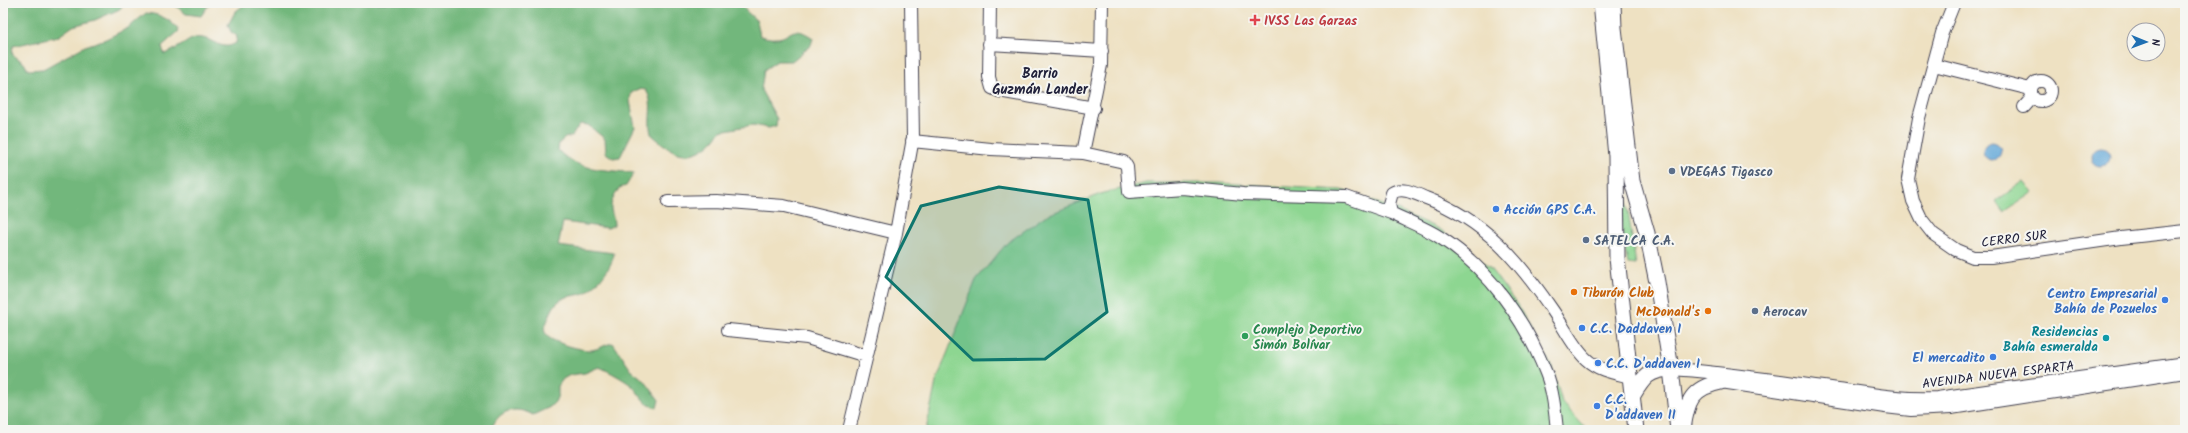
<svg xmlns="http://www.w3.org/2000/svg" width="2188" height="433" font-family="Kalam,sans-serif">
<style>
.green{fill:#8dd691;stroke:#587c66}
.forest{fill:#72b77b;stroke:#4a6c5b}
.water{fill:#62a7d8;stroke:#42648a}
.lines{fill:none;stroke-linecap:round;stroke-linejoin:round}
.minor-casing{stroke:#413f4f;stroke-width:14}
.major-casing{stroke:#413f4f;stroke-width:17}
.minor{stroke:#fff;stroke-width:12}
.major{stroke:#fff;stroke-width:15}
.marked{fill:#0f766e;fill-opacity:0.2;stroke:#0f766e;stroke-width:3;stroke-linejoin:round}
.health-dot{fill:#e0444e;stroke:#f6f6f2;stroke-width:1.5}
.service-dot{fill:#5c6f8a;stroke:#f6f6f2;stroke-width:1.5}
.shop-dot{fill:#3f7fe0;stroke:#f6f6f2;stroke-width:1.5}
.food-dot{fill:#e8710a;stroke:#f6f6f2;stroke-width:1.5}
.leisure-dot{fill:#2e9e5b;stroke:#f6f6f2;stroke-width:1.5}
.culture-dot{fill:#0f9aa8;stroke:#f6f6f2;stroke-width:1.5}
.labels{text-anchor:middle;stroke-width:4;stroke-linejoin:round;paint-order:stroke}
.health-label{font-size:13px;font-weight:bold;fill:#be3a42;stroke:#f6f6f2;text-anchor:start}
.service-label{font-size:13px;font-weight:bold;fill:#4e5e75;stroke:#f6f6f2;text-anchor:start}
.shop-label{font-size:13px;font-weight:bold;fill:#366cbe;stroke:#f6f6f2;text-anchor:start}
.street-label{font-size:13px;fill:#22223b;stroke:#f6f6f2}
.food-label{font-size:13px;font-weight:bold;fill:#c56008;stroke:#f6f6f2;text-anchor:start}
.leisure-label{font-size:13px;font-weight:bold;fill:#27864d;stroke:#f6f6f2;text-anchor:start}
.culture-label{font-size:13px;font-weight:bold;fill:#0d838f;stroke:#f6f6f2;text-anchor:end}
.neighbourhood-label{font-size:14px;font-weight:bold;fill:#22223b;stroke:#f6f6f2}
</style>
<rect width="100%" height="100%" fill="#f6f6f2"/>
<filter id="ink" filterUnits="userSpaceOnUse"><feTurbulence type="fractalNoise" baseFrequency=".025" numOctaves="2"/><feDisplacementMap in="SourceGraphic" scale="8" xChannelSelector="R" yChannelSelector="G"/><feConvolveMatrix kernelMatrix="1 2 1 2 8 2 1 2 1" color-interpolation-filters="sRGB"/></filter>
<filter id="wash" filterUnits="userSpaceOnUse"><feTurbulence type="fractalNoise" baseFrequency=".012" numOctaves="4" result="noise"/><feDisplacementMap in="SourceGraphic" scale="16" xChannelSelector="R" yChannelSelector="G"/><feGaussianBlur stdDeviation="0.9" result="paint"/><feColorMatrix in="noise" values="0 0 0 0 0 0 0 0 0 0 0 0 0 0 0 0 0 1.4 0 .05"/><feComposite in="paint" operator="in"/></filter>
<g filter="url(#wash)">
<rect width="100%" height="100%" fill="#eee1c2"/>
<!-- green -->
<path class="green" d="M2024,181L2033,192L2004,212L1996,201Z
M1146,183H1220L1342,190L1397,210L1441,230L1489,267L1518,306L1552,367L1562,402L1587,430H926L936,382L976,280L1007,243L1045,216L1103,193Z
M1625,190L1636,265L1628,264L1621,232V192Z"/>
<!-- forest -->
<path class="forest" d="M3,3H127L118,10L95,20L73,26L59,36L13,46L12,54L24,63L28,70L43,69L85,46L106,39L128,28L146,13C160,14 172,20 179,31L162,46L164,54C175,51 189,39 195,38C212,35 220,53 236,43L237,36L231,32L228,25L235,12L246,3H741L746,11L757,21L760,36C765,37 771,39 776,38C792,38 790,22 813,38L811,45L792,61H777L764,70L761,90L777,119L776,126L769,128L753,125L720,131C716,139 711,144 703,149C682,162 667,148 651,134C647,118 655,104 646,90L639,89L631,93L630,101L635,127L620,157L613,158L606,153L605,139L588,125L580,124L572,136L565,138L559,143L558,150C577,172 608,169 634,173L626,186L619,188C616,194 610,202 611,209C612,215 614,219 614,225L608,228L563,222L558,246L614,253C614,264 597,286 586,292C577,297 566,294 558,302C551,308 548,321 544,329C545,332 546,335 548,337C555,343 583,351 592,350C600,349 605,344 613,343L631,370L644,380L659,400L657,408C644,405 642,397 634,388C629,382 607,370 599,367L585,373L570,375L563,379L558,386V395L555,402L550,407L533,415C515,405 498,410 491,430H3Z
M172,3H210L201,16L186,14Z"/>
<!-- water -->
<path class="water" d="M1983 151a9 9 0 1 1 18 0a9 9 0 1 1-18 0Z
M2092 157a9 9 0 1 1 18 0a9 9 0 1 1-18 0Z"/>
</g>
<g filter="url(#ink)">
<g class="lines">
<defs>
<path id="minor" d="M990,3L989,77L992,88L999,91L1094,108
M1954,3L1942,33L1919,118L1908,179L1913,201L1922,220L1933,234L1956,250L1973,257H1991L2121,238L2185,231
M989,44L1102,51
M1934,65L2030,89
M2031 91a10 10 0 1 1 20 0a10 10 0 1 1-20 0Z
M2024,107L2032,98
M912,141L991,149L1083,153L1101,65L1102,3
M1083,153L1124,162L1127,167L1129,192L1182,188L1243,194L1346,197L1391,213
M668,202L716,201L784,206L896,233
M728,330L807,338L866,356
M1671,369C1724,372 1778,381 1831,388C1869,393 1898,400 1937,398L2185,363
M1721,382L1885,407L1911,410L1951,408L2185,372
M849,430L896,233L913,138L911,3
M1557,430C1555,411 1553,390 1546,373C1525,320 1489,269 1441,238C1426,228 1407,221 1391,213L1389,204L1392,193C1402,186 1416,194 1426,198C1485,220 1519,261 1553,311C1564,327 1573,347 1586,359C1599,371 1614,373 1631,377"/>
<path id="major" d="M1601,3L1616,156L1617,258L1636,430
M1613,3L1614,28L1632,181L1647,233L1657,282L1671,369L1678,430
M1633,395C1644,377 1649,370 1671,369
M1683,429C1687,401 1691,388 1721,382"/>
</defs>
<!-- minor casing -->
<use href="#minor" class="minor-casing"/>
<!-- major casing -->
<use href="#major" class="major-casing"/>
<!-- minor -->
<use href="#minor" class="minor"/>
<!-- major -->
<use href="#major" class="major"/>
</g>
</g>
<!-- marked area -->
<path class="marked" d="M999,187L1088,200L1107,312L1045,359L973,360L886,277L921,206Z"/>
<!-- markers -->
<path class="health-dot" d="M1253 14h4v4h4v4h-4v4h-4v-4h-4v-4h4z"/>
<g class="service-dot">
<circle cx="1672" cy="171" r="4"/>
<circle cx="1586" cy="240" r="4"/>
<circle cx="1755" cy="311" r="4"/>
</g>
<g class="shop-dot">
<circle cx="1496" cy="209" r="4"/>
<circle cx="2165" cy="300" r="4"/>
<circle cx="1582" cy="328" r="4"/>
<circle cx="1993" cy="357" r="4"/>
<circle cx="1598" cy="363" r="4"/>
<circle cx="1597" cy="406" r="4"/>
</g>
<g class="food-dot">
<circle cx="1574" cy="292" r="4"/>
<circle cx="1708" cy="311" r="4"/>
</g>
<circle class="leisure-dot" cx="1245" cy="336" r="4"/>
<circle class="culture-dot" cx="2106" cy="338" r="4"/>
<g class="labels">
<!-- health labels -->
<g class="health-label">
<text x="1264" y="25">IVSS Las Garzas</text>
</g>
<!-- service labels -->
<g class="service-label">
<text x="1680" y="176">VDEGAS Tigasco</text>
<text x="1594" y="245">SATELCA C.A.</text>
<text x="1763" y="316">Aerocav</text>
</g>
<!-- shop labels -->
<g class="shop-label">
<text x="1504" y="214">Acción GPS C.A.</text>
<text x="2157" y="298" text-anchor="end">Centro Empresarial<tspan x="2157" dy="15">Bahía de Pozuelos</tspan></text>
<text x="1590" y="333">C.C. Daddaven I</text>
<text x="1985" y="362" text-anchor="end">El mercadito</text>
<text x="1606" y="368">C.C. D'addaven I</text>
<text x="1605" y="404">C.C.<tspan x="1605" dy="15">D'addaven II</tspan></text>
</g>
<!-- street labels -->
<g class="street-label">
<text transform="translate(2014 238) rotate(-7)" y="5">CERRO SUR</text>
<text transform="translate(1998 374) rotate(-7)" y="5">AVENIDA NUEVA ESPARTA</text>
</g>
<!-- food labels -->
<g class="food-label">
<text x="1582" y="297">Tiburón Club</text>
<text x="1700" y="316" text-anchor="end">McDonald's</text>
</g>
<!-- leisure labels -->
<g class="leisure-label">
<text x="1253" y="334">Complejo Deportivo<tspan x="1253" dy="15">Simón Bolívar</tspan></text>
</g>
<!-- culture labels -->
<g class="culture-label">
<text x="2098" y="336">Residencias<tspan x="2098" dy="15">Bahía esmeralda</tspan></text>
</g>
<!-- neighbourhood labels -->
<g class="neighbourhood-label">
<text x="1040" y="78">Barrio<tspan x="1040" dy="16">Guzmán Lander</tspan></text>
</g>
</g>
<!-- margin -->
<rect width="2188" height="433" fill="none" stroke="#f6f6f2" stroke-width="16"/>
<!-- north arrow -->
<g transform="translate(2146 42) rotate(91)"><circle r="19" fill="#f6f6f2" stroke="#a1a1a9"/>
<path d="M0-3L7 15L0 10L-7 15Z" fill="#1f6fb2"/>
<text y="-6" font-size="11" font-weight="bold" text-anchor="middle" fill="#22223b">N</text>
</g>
</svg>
